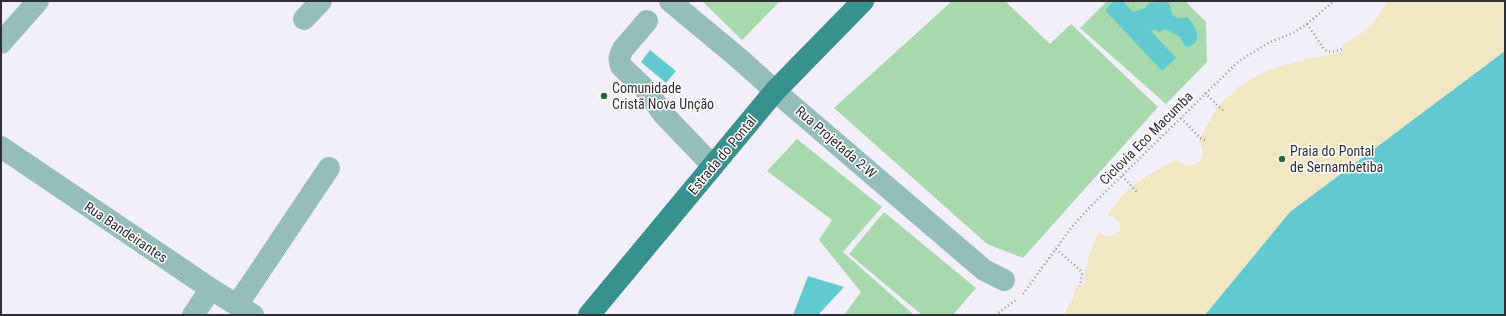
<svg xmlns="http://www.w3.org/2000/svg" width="1506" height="316" font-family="'Roboto Condensed',sans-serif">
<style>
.green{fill:#a8d9ad}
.sand{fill:#f1e7c2}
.water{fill:#61cad0}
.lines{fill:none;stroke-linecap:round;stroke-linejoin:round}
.path{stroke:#95929a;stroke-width:2.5;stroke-dasharray:1 3;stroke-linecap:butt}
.minor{stroke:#94bdbc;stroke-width:22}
.major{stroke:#39918f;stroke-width:22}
.poi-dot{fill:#296730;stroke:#fff;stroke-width:1.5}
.labels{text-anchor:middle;stroke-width:3;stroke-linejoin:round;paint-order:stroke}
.poi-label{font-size:14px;fill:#302f33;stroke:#fff;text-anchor:start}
.street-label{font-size:14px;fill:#302f33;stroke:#fff}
</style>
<rect width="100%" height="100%" fill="#f2effa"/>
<!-- green -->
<path class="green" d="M702,1H780L742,40Z
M952,1H1005L1050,44L1071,24L1158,107L1023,258L987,244L834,108Z
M1107,1H1185L1206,22L1207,62L1166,104L1080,28Z
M797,139L882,207L843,252L914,315H844L861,292L819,240L832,220L767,171Z
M884,212L976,288L953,315H922L849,254Z"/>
<!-- sand -->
<path class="sand" d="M1387,1H1505V51L1290,212L1205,315H1064L1073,298L1076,285L1083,286L1090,251L1099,231C1106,239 1113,237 1120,230V224L1114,217L1108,215C1127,186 1146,175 1176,160C1180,162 1186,166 1191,165C1205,164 1204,150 1199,140C1205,129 1210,118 1217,108C1220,104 1224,100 1228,97C1262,64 1300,61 1344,52L1342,45C1362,35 1377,22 1387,1Z"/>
<!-- water -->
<path class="water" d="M1114,1H1123L1133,12L1145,8L1149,3L1167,1L1170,6L1172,14L1177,18H1188C1196,26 1204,43 1187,47L1184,45L1180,37L1165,29L1159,32L1155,29L1151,31L1176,58L1162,71L1105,10Z
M650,50L676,71L666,83L641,62Z
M1505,51V315H1205L1290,212Z
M808,276L844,287L818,315H793Z"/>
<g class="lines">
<!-- path -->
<path class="path" d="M1307,24L1324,49C1330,54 1336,51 1343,49
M1205,93L1218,106L1224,111
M1181,118L1200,138L1207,141
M1122,176L1137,192
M1056,249L1080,270L1082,274L1080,286
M1023,294L1071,228L1089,208L1239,61L1270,42L1293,33L1307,24L1334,1
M995,315L1016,300"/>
<!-- minor -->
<path class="minor" d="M670,1L742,61L775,91L984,270L1004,280
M304,19L321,1
M647,21L623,49C620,55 618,59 621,66L646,90L664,115L713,166
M1,43L38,1
M1,147L211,289L253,315
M237,305L329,168
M193,315L211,289"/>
<!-- major -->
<path class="major" d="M589,315L775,91L863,1"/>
</g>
<!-- markers -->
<g class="poi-dot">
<circle cx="604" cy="96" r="4"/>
<circle cx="1282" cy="159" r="4"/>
</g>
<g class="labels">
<!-- poi labels -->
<g class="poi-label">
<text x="612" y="93">Comunidade<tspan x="612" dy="16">Cristã Nova Unção</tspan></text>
<text x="1290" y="156">Praia do Pontal<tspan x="1290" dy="16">de Sernambetiba</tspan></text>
</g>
<!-- street labels -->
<g class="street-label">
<text transform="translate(1146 138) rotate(-45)" y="5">Ciclovia Eco Macumba</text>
<text transform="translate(836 142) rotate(41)" y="5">Rua Projetada 2-W</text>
<text transform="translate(722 155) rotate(-50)" y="5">Estrada do Pontal</text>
<text transform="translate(126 232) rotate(34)" y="5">Rua Bandeirantes</text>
</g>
</g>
<!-- border -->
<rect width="1506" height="316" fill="none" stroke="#302f33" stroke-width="4"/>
</svg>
